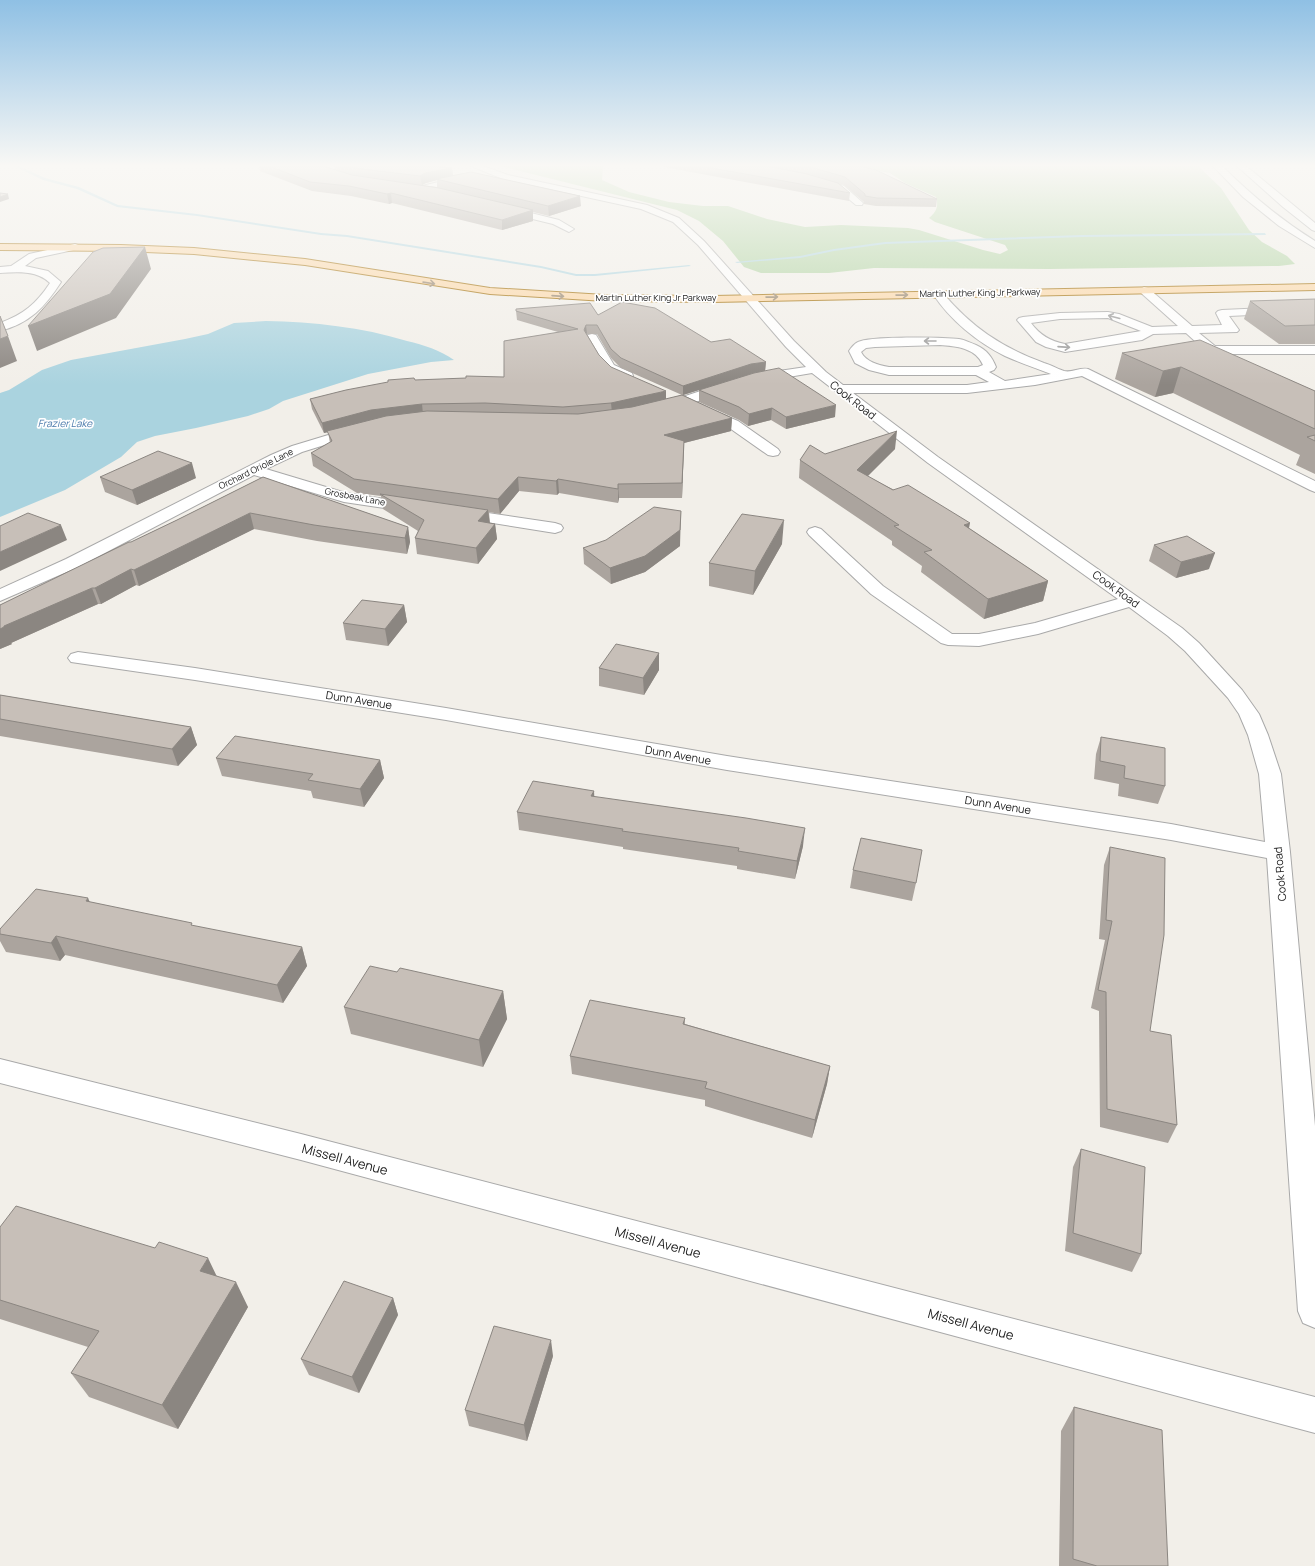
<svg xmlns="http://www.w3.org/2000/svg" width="1315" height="1566" font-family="Manrope,sans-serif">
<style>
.forest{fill:#add19e}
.water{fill:#aad3df}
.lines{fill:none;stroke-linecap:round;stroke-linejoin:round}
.stream{fill:#aad3df;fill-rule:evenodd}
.minor-casing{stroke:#a9a9a9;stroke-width:2}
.major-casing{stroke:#a06b00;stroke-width:2}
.minor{fill:#fff;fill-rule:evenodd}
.major{fill:#fcd6a4;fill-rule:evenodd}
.wall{fill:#aba49e;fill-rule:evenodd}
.shaded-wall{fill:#8b8681}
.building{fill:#c7bfb8;stroke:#8b8681}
.oneway{stroke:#8f7c63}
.oneway2{stroke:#9c9c9c}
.labels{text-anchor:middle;stroke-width:3.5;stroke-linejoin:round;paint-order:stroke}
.far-street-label{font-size:9px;fill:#222;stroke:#fff}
.far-water-label{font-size:10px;font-style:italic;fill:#4a7aab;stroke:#fff}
.street-label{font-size:11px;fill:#222;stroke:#fff}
.near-street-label{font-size:13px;fill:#222;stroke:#fff}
</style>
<rect width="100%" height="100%" fill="#f2efe9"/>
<!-- forest -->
<path class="forest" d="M500,166H603L602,180L629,192L669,202L703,206H728L767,219L805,227L841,225L908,228L919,230L983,250L1000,254L1008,250L1005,245L935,222L929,218C936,212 939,207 936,197L905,183L890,173L853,166H1198L1221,188L1249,230L1262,242L1287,256L1295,264L1279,266L1049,269L874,268L829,273H761L744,267L723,241L699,221L677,210Z"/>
<!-- water -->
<path class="water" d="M266,321C314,322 361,327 407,341C424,345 440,350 454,360L431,362L368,374L283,401L269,409L248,416L196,428L155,436L137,442L121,457L65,490L0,517V393L9,390L42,370L71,360L185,339L208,334L234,323Z"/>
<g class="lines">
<!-- stream -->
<path class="stream" d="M14,166H19L45,178L79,187L118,205L197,214L321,233L347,235L541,266L576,274H595L689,265L691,266L595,276H576L541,268L347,237L321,235L197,216L117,207L77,189L43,180Z
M1265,233L1266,235L1082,237L885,244L834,251L800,258L737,263L735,262L800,256L834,249L885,242L1082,235Z"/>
<defs>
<path id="minor" d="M327,166H335L333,172L357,179L358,181L354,184L326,175L325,173Z
M471,166H483L508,175L647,205L679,218L704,241L794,341L826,372L843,385H967L989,382L976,375H889L869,370L855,363L849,351C851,348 854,344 858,342C869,336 944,337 959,339C965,340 971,343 976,345C987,350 992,357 996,367L994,370L989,372L1005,381L1051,374C1036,368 1020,363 1005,356C977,342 950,320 933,294L938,291L942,292C971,327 1001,347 1044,363C1051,365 1058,369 1064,371C1072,373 1080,367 1088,369L1315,481V492L1310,490L1082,376L1035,385L967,393H853L938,457L1182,628L1199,643L1242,690L1259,714L1268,735L1281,774L1290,852L1315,1126V1328L1303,1323L1298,1311L1267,858L1171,840L727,770L446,720L195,680L71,662L68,658L71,654L78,652L195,668L446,708L727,756L1171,824L1265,842L1259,774L1248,735L1239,714L1228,698L1185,651L1168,636L1129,607L1038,634L979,646L948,645L941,643L871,594L809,535L807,532L809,529L815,527L821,529L883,586L952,634H979L1035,623L1118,599L928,463L812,373L753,383L668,411H658L656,408L658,405L746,376L806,367L786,347L698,245L673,222L641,209L503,179ZM940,345C956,346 976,348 983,365L978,367H889C878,365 866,362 861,352L866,348L875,347Z
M1213,166H1222C1251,195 1280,219 1315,241V248L1279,226L1243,197Z
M1237,166H1246L1315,223V231L1312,230L1283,207Z
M467,175L470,176L471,178L470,180L421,192L417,189L418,187Z
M822,179L844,186L863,203L862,205H856L838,190L819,184L818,182Z
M503,206L559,220L574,229L569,232L553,224L500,211L498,209Z
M75,244L78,245L80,247L78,249L36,258L25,266L48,271L61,282C45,307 30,323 0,331V323C24,314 36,304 50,283C37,270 17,272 0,273V267L11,266L29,254Z
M1144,287L1148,288L1192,326L1222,325L1216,313L1218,311L1222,310L1315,306V312L1229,316L1239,330L1237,332L1199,333L1215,346H1315V354H1212L1208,353L1186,333L1153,334L1142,340L1065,352L1046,347L1036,342L1017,320L1019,318L1023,317L1060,313L1108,312L1119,314L1152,327L1178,326L1140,292L1139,290ZM1108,318L1141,331L1065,344C1050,341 1040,335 1031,323L1060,319Z
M592,334L596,335L614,365L632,373L633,376L632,379H622L605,370L586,338L588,335Z
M704,407L738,421L778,449L780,452L778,455L773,456L768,455L728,427L699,414L697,411L699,408Z
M358,426L363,427L365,430L363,433L302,452L266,469L346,493L417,504L419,507L417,510L411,512L344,502L254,475L78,567L0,601V589L66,559L271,455L292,446Z
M461,509L555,523L561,525L563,528L561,531L555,533L455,517L453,514L455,511Z
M0,1059L301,1134L1315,1397V1433L301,1160L0,1083Z"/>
<path id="major" d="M0,244L121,245L194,248L305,259L490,288L605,295L713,296L1315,284V290L713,302L605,301L490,294L305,265L194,254L121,251L0,250Z"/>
</defs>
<!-- minor casing -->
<use href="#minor" class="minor-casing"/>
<!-- major casing -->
<use href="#major" class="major-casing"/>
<!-- minor -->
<use href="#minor" class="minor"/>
<!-- major -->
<use href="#major" class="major"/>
</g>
<!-- wall -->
<path class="wall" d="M259,166H326L325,167L335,170L334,166H433L452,168L453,176L581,206L549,216L533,212V221L502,230L392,203L389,204L351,196L312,191L260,171ZM437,180V187L422,185L426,183Z
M662,166H860L937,199L936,207L876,206L864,204V202L844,185L811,175L808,174L850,193L849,201L669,168Z
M1315,299V344H1279L1244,319L1250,301Z
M516,311L598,315L711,342L766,362L765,371L835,417L786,429L771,420L748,426L739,420L699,402V390L752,373L683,395L732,418L731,431L684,443L682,498H619L618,503L559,493L557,495L519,491L500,514L489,512L490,523L495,524L497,539L478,564L417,554L415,538L418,531L383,509L381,496L357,493L313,466L311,453L330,443L328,432L324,433L312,409L310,399L415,380L504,377L558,332L517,320ZM587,334H597L611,358L621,368L682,395L666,399L611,367L599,355Z
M1122,353L1315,391V474L1296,465L1300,455L1173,393L1155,397L1115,379Z
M895,449L867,476L969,528L1048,581L1043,601L984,619L921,572L922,566L892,545V541L799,478L800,460L825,454Z
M100,477L196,478L137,505L105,492Z
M263,477L408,527L410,542L407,554L317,541L254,529L139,586L136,585L101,604H98L11,643L12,644L0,649V605L177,520Z
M680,527V546L645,572L611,584L584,564L583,548Z
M782,544L753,595L709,586V563Z
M1154,545L1209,569L1176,578L1149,561Z
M404,605L407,622L388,646L346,640L343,623Z
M659,653V670L644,695L599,686V668Z
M0,695L191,727L197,745L178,766L0,736Z
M1101,737L1165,786L1158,804L1118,796L1119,784L1094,779L1096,754Z
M216,758L380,760L384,778L364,807L313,798L311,791L222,776Z
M594,791V797L803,846L795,879L737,869V866L623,849V847L519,830L517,812Z
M1110,847L1150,1031L1177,1125L1168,1143L1100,1127L1099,1011L1091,1008L1105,940L1099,939L1104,865Z
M853,870L916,883L912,901L850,888Z
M90,902L193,926L302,947L307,966L283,1003L65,955L60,961L6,952L0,941V929Z
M397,972L503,991L507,1019L483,1067L351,1034L344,1007Z
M685,1018V1024L830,1066L827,1084L812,1138L705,1106V1100L572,1074L570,1056Z
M1081,1149L1141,1254L1132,1272L1065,1251L1073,1167Z
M0,1227L217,1276L248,1307L178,1429L89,1397L71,1373L88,1347L0,1319Z
M393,1298L398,1315L359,1393L309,1375L301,1359Z
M553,1356L527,1441L469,1426L465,1410Z
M1074,1407L1168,1566H1059L1061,1431Z"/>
<!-- shaded-wall -->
<path class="shaded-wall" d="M452,168L453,177L436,179L437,180L426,183L422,185L420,176L425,173Z
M391,193L392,203L389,204L387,194Z
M8,194L9,199L0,202V197Z
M580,196L581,206L549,216L548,206Z
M533,210V221L502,230V220Z
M145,247L151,269L116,318L37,351L28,326Z
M586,325L587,334L584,330Z
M8,336L17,361L0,368V339Z
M766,362L765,371L751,374L683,395V386L751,364Z
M1181,367L1173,393L1155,397L1163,371Z
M666,391V401L612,413L611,403Z
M422,404L423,414L327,431L328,432L324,433L322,423L371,410Z
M836,405L835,417L786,429V417Z
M772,408L771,420L748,426L749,414Z
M732,418L731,431L684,443L682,498V483L664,435Z
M897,431L895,449L855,489L857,470Z
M192,463L196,478L137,505L132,490Z
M518,477L519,491L500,514L498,499Z
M558,479L559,493L557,495L556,481Z
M618,484L619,498L618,503Z
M488,510L490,525L478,521Z
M681,511L680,546L645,572L611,584L610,568Z
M250,513L254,529L139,586L134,570Z
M784,520L782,544L753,595L755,571Z
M970,523L966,543L964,525Z
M495,524L497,539L478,564L476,548Z
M61,525L67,540L0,571V552Z
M408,527L410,542L407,554L405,538Z
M1215,553L1209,569L1176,578L1181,562Z
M131,569L136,585L101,604L95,588Z
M1048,581L1043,601L984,619L988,599Z
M92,588L98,604L11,643L12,644L0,649V629L4,626Z
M404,605L407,622L388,646L385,629Z
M659,653V670L644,695L643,678Z
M191,727L197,745L178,766L172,749Z
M380,760L384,778L364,807L360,789Z
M594,791L595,809L591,796Z
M805,828L803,846L795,879L797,861Z
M88,898L96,916L86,901Z
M56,936L65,955L60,961L51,943Z
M302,947L307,966L283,1003L277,985Z
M503,991L507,1019L483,1067L479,1040Z
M830,1066L827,1084L812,1138L815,1120Z
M208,1258L220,1283L200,1271Z
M236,1282L248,1307L178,1429L162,1405Z
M393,1298L398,1315L359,1393L352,1377Z
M551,1340L553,1356L527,1441L524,1425Z"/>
<!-- building -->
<path class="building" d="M269,166H323L352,175L439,188L533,210L502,220L391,193L387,194L349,186L310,182Z
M348,166H433L452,168L425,173L420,176L354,168Z
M701,166H766L807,174L838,183L850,193Z
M807,166H860L876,170L937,199L877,198L865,196V194L845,177Z
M471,172L580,196L548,206L436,179Z
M0,193L8,194L0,197Z
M145,247L110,294L28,326L93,252L103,248Z
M1315,299V325L1285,326L1250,301Z
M622,302L655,308L711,342L730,339L766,362L751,364L683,386L621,358L611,349L597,325H586L584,330L599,355L611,367L666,391L611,403L563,407L485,403L422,404L371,410L322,423L310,399L346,390L388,382V380L414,378L415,380L466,378V376L504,377V341L578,329L516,311V309L590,303L598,315Z
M0,316L8,336L0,339Z
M1200,340L1315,391V429L1181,367L1163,371L1122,353Z
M779,368L836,405L786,417L772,408L749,414L739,407L699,390L754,373Z
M682,395L732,418L664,435L684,441L682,483L618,484V489L558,479L556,481L518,477L498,499L354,479L311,453L332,441L327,431L386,416L427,411L578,414L632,407Z
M897,431L857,470L893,490L908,485L970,523L964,525L1048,581L988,599L924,552L932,550L894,526L899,525L800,460L810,445L825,454Z
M1315,435V441L1307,437Z
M158,451L192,463L132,490L100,477Z
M263,477L408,527L405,538L314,525L250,513L134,570L131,569L95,588H92L4,626V627L0,629V605L129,542H131L177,520Z
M380,494L488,510L478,521L495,524L476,548L415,538L424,520Z
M654,507L681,511L680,530L645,556L610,568L583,548L606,540Z
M28,513L61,525L0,552V526Z
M742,514L784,520L755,571L709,563Z
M1187,536L1215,553L1181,562L1154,545Z
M362,600L404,605L385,629L343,623Z
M616,644L659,653L643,678L599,668Z
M0,695L191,727L172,749L0,719Z
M235,736L380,760L360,789L308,780L313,774L216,758Z
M1101,737L1165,748V786L1124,778L1125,766L1100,761Z
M533,781L594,791L591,796L746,818L805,828L797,861L738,851L739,848L622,831L623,829L517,812Z
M861,838L922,850L916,883L853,870Z
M1110,847L1165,858L1164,935L1150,1031L1171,1035L1177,1125L1107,1109L1106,992L1098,990L1112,921L1106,920Z
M36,889L88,898L86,901L192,923L191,925L302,947L277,985L56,936L51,943L0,934V929Z
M370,966L397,972L400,968L503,991L479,1040L344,1007Z
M590,1000L685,1018L683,1024L830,1066L815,1120L705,1088L707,1082L570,1056Z
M1081,1149L1145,1167L1141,1254L1073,1233Z
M16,1206L155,1248L159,1242L208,1258L200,1271L236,1282L162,1405L71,1373L99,1331L0,1300V1227Z
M344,1281L393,1298L352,1377L301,1359Z
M494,1326L551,1340L524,1425L465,1410Z
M1074,1407L1162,1430L1168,1566H1097L1073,1559Z"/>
<!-- one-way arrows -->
<defs><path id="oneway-shaft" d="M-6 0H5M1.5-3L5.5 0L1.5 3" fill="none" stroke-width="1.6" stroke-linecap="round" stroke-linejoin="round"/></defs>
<g class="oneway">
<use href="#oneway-shaft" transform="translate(429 283) rotate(8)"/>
<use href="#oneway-shaft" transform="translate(902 295) rotate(-1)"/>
<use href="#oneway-shaft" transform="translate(558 296) rotate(4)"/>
<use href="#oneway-shaft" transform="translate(772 297) rotate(-1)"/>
</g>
<g class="oneway2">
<use href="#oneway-shaft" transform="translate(1114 317) rotate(-165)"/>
<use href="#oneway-shaft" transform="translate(930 341) rotate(180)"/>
<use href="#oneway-shaft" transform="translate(1064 347) rotate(4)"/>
</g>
<!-- sky -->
<linearGradient id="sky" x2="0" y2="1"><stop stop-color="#8fc0e4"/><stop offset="0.43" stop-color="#f9f8f5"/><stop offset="1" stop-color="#f9f8f5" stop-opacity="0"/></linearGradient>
<rect width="1315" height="385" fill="url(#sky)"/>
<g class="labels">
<!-- far-street labels -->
<g class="far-street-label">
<text transform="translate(980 293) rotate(-1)" y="3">Martin Luther King Jr Parkway</text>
<text x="656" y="301">Martin Luther King Jr Parkway</text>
<text transform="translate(256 469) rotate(-26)" y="3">Orchard Oriole Lane</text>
<text transform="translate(355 497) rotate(11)" y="3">Grosbeak Lane</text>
</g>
<!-- far-water labels -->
<g class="far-water-label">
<text x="65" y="427">Frazier Lake</text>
</g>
<!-- street labels -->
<g class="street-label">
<text transform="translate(853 400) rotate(38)" y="4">Cook Road</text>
<text transform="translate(1116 589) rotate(36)" y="4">Cook Road</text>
<text transform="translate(359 700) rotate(9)" y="4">Dunn Avenue</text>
<text transform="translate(678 755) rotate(10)" y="4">Dunn Avenue</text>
<text transform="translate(998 805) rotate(9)" y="4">Dunn Avenue</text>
<text transform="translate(1280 874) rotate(-95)" y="4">Cook Road</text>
</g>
<!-- near-street labels -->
<g class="near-street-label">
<text transform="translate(345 1159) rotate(15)" y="5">Missell Avenue</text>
<text transform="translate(658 1242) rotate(15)" y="5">Missell Avenue</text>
<text transform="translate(971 1324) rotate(15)" y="5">Missell Avenue</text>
</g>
</g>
</svg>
